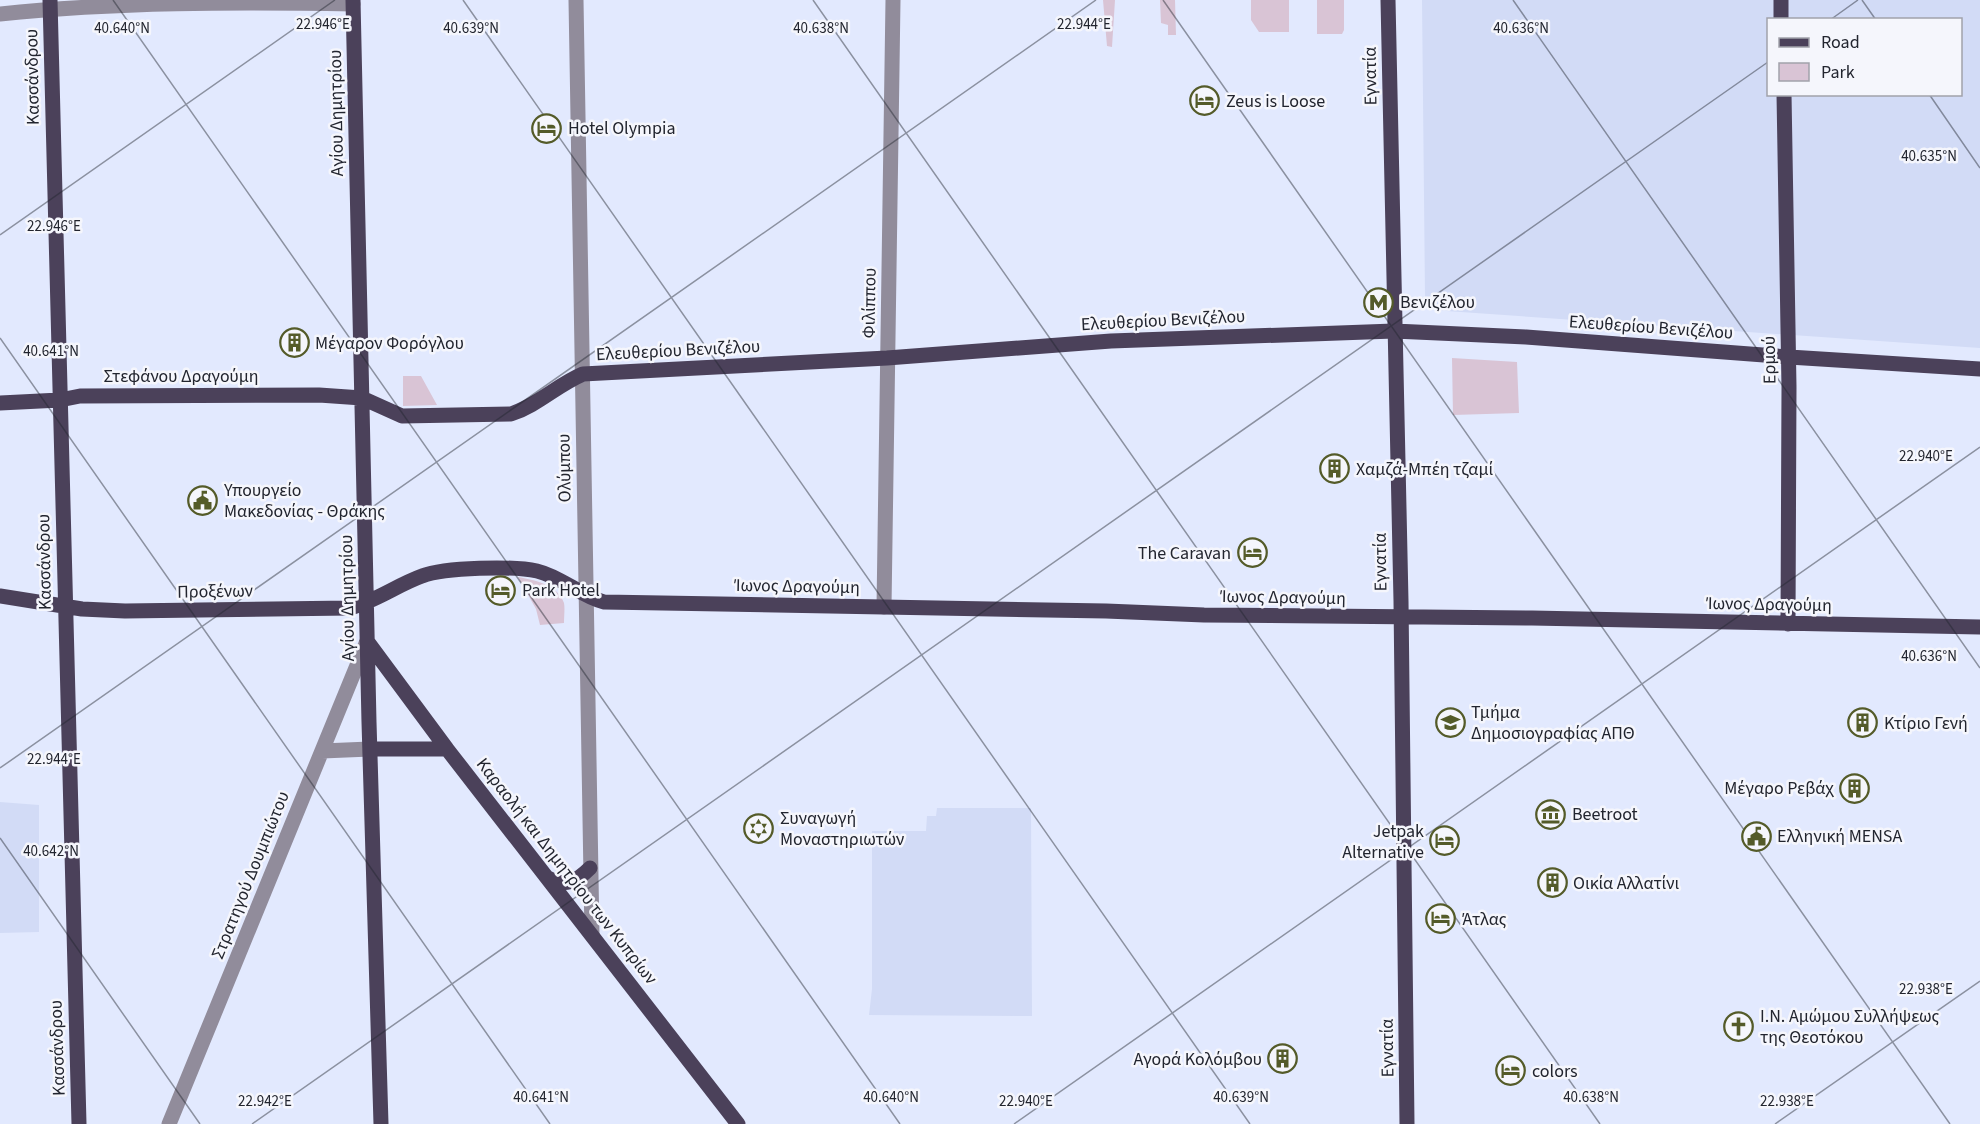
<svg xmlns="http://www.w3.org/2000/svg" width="1980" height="1124" font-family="'Source Sans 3',sans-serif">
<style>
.built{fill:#d2dbf6;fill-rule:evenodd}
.green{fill:#d9c4d5}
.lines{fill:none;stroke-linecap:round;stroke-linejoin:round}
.minor{stroke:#918c9b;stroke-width:15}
.major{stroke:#4b415a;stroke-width:15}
.ticks{fill:none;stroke:#22252f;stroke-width:1.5;stroke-opacity:0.45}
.labels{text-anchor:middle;stroke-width:5;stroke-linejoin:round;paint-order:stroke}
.street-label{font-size:18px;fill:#22252f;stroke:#f5f6fc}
.poi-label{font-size:18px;fill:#22252f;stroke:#f5f6fc;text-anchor:start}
.ticks-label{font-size:15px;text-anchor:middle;fill:#22252f;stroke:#f5f6fc;stroke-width:5;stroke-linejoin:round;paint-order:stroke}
</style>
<rect width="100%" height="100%" fill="#e2e9fe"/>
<!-- built -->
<path class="built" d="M1422,0H1980V348L1432,310L1425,303V296ZM1768,20H1960V94H1768Z
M0,802L39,805V932L0,933Z
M937,808H1031L1032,1016L869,1015L872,989V831H926L927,816H936Z"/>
<!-- green -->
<path class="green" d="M1103,0H1115L1112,47L1107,46Z
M1160,0H1175L1176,35H1168V25L1161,23Z
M1251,0H1289V32H1259L1251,20Z
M1317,0H1344V30L1342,34H1317Z
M1452,358L1517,362L1519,413L1453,415Z
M403,376H421L437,405L403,406Z
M518,577C534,580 557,584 564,603C565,608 564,617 564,623L540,625L536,609Z"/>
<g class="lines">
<!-- minor -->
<path class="minor" d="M576,0L592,935
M0,14C117,2 236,2 353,4
M884,607L893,0
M322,751L370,749
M169,1124L367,641"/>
<!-- major -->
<path class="major" d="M50,0L79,1124
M353,0L369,722L381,1124
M1388,0L1401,601L1407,1124
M1781,0V20
M1784,94L1789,387L1788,624
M0,403L60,400L80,396L319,395L362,398L402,416L511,414C538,405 557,385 583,374L887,358L1111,341L1394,331L1526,337L1789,357L1980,369
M0,596L82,609L125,611L350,608C376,601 397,585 422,576C445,567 514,566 537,571C562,577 580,596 604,602L1106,611L1204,615L1532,618L1980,627
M367,641L447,749L738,1124
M370,749H447
M548,878C565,888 577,881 590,868"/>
</g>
<!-- ticks -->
<path class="ticks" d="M113,0L900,1124M463,0L1250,1124M813,0L1600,1124M1163,0L1950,1124M1513,0L1980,668M1862,0L1876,20M1830,20L1858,0M1929,94L1980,168M0,235L335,0M0,338L550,1124M0,768L1096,0M0,838L200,1124M252,1124L1768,62M1014,1124L1980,447M1775,1124L1980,981"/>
<!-- icons -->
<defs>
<symbol id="hotel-ring" viewBox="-11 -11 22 22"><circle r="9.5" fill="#f5f6fc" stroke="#545b29" stroke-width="1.5"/><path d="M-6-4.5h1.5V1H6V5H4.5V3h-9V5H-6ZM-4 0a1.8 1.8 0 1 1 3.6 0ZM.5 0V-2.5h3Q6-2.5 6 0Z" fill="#545b29"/></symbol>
<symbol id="metro-ring" viewBox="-11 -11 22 22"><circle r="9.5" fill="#f5f6fc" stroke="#545b29" stroke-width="1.5"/><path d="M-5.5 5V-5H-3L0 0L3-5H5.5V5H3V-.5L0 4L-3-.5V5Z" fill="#545b29"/></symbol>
<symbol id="building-ring" viewBox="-11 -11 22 22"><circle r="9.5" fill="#f5f6fc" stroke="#545b29" stroke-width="1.5"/><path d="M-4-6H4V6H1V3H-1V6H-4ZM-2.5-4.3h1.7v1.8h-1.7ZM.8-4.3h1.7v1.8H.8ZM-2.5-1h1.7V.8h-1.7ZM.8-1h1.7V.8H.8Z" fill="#545b29"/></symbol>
<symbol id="civic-ring" viewBox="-11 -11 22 22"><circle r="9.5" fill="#f5f6fc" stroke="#545b29" stroke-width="1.5"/><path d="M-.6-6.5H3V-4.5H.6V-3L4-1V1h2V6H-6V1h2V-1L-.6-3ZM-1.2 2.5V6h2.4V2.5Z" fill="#545b29"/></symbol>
<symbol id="university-ring" viewBox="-11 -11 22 22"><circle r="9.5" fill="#f5f6fc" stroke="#545b29" stroke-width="1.5"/><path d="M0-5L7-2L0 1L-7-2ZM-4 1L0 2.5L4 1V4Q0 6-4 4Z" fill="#545b29"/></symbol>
<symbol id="museum-ring" viewBox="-11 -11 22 22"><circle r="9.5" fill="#f5f6fc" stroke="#545b29" stroke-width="1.5"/><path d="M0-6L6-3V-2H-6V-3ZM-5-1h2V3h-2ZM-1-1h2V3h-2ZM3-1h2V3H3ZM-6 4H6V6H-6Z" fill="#545b29"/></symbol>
<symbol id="synagogue-ring" viewBox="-11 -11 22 22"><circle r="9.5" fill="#f5f6fc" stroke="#545b29" stroke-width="1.5"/><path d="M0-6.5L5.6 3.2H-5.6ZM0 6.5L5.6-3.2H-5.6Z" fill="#545b29"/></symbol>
<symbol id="church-ring" viewBox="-11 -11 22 22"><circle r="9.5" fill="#f5f6fc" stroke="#545b29" stroke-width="1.5"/><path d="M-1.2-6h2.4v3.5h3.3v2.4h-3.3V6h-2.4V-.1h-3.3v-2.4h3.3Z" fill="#545b29"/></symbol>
</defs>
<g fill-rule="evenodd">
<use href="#hotel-ring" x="1188" y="84" width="33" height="33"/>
<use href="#hotel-ring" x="530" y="112" width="33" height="33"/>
<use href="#metro-ring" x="1362" y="286" width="33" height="33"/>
<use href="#building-ring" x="278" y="326" width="33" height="33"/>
<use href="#building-ring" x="1318" y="452" width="33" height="33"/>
<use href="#civic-ring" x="186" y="484" width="33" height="33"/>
<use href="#hotel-ring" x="1236" y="536" width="33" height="33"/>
<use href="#hotel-ring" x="484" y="574" width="33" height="33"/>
<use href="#university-ring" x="1434" y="706" width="33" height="33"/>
<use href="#building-ring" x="1846" y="706" width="33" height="33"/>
<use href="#building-ring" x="1838" y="772" width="33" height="33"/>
<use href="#museum-ring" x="1534" y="798" width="33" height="33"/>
<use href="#synagogue-ring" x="742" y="812" width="33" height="33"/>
<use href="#civic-ring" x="1740" y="820" width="33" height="33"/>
<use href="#hotel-ring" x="1428" y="824" width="33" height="33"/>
<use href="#building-ring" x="1536" y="866" width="33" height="33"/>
<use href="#hotel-ring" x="1424" y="902" width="33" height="33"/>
<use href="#church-ring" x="1722" y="1010" width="33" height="33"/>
<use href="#building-ring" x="1266" y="1042" width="33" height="33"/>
<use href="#hotel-ring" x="1494" y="1054" width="33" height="33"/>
</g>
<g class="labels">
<!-- street labels -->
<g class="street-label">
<text transform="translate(1370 76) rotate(-91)" y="6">Εγνατία</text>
<text transform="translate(32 77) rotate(-91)" y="6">Κασσάνδρου</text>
<text transform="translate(336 113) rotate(-91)" y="6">Αγίου Δημητρίου</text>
<text transform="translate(869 303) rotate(-89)" y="6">Φιλίππου</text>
<text transform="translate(1163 320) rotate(-3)" y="6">Ελευθερίου Βενιζέλου</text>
<text transform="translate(1651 327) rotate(4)" y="6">Ελευθερίου Βενιζέλου</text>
<text transform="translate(678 350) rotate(-3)" y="6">Ελευθερίου Βενιζέλου</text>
<text transform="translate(1769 360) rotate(-91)" y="6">Ερμού</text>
<text x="181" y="382">Στεφάνου Δραγούμη</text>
<text transform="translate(564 468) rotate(-91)" y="6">Ολύμπου</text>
<text transform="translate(44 562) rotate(-91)" y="6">Κασσάνδρου</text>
<text transform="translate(1380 562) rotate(-91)" y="6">Εγνατία</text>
<text transform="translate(797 586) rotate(1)" y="6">Ίωνος Δραγούμη</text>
<text transform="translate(215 591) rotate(-1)" y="6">Προξένων</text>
<text transform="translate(1283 597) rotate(1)" y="6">Ίωνος Δραγούμη</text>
<text transform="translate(347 598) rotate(-91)" y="6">Αγίου Δημητρίου</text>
<text transform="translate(1769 604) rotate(1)" y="6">Ίωνος Δραγούμη</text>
<text transform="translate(567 871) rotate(52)" y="6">Καραολή και Δημητρίου των Κυπρίων</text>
<text transform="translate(250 875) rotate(-68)" y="6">Στρατηγού Δουμπιώτου</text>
<text transform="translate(57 1048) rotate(-92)" y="6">Κασσάνδρου</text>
<text transform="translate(1387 1048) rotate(-91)" y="6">Εγνατία</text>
</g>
<!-- poi labels -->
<g class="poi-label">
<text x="1226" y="107">Zeus is Loose</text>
<text x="568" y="134">Hotel Olympia</text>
<text x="1400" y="308">Βενιζέλου</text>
<text x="315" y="349">Μέγαρον Φορόγλου</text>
<text x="1356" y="475">Χαμζά-Μπέη τζαμί</text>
<text x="224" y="496">Υπουργείο<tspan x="224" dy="21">Μακεδονίας - Θράκης</tspan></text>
<text x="1231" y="559" text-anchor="end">The Caravan</text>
<text x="522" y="596">Park Hotel</text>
<text x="1471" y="718">Τμήμα<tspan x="1471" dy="21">Δημοσιογραφίας ΑΠΘ</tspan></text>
<text x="1884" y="729">Κτίριο Γενή</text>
<text x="1834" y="794" text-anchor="end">Μέγαρο Ρεβάχ</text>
<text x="1572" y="820">Beetroot</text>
<text x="780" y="824">Συναγωγή<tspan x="780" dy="21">Μοναστηριωτών</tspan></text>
<text x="1424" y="837" text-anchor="end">Jetpak<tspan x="1424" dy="21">Alternative</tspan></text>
<text x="1777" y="842">Ελληνική MENSA</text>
<text x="1573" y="889">Οικία Αλλατίνι</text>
<text x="1462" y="925">Άτλας</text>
<text x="1760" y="1022">I.N. Αμώμου Συλλήψεως<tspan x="1760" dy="21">της Θεοτόκου</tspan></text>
<text x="1262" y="1065" text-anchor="end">Αγορά Κολόμβου</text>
<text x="1532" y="1077">colors</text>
</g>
</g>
<g class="ticks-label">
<text x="323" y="29">22.946°E</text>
<text x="1084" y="29">22.944°E</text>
<text x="122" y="33">40.640°N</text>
<text x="471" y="33">40.639°N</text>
<text x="821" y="33">40.638°N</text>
<text x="1521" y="33">40.636°N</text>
<text x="1929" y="161">40.635°N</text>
<text x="54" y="231">22.946°E</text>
<text x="51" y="356">40.641°N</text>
<text x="1926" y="461">22.940°E</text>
<text x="1929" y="661">40.636°N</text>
<text x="54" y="764">22.944°E</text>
<text x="51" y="856">40.642°N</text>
<text x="1926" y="994">22.938°E</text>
<text x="541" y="1102">40.641°N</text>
<text x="891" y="1102">40.640°N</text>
<text x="1241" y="1102">40.639°N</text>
<text x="1591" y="1102">40.638°N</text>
<text x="265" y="1106">22.942°E</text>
<text x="1026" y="1106">22.940°E</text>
<text x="1787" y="1106">22.938°E</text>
</g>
<!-- legend -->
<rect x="1767" y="18" width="195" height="78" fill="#f5f6fc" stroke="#a1a2aa" stroke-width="1.5"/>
<rect x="1779" y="38" width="30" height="9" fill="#4b415a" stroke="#a1a2aa" stroke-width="1.5"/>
<text x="1821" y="48" font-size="18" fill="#22252f">Road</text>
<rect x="1779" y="63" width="30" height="18" fill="#d9c4d5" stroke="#a1a2aa" stroke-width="1.5"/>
<text x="1821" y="78" font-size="18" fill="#22252f">Park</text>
</svg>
